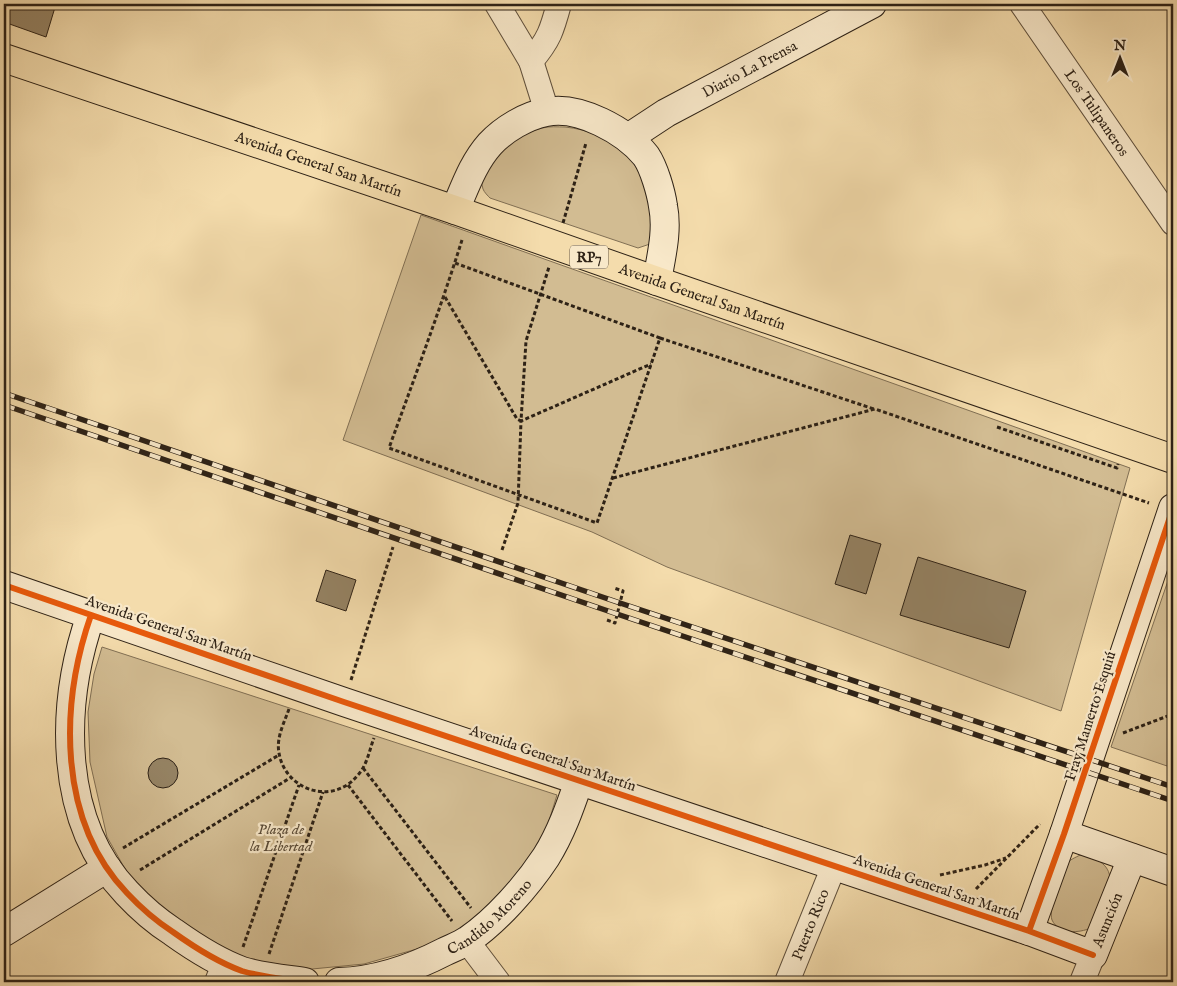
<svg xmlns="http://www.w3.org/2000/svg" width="1177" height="986" font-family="'IM FELL English',serif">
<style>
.green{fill:#d2bc92;stroke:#806f54}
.building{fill:#958364;stroke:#2e2216}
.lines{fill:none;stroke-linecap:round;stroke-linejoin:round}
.street-casing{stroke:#60503c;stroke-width:26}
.secondary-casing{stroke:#2e2216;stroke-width:30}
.primary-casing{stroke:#2e2216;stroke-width:30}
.path{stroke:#2e2216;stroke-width:3;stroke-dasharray:4 2.5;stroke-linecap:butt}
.street{stroke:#f8e8c9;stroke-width:24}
.secondary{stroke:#f8e8c9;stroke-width:28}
.primary{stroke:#f4dcac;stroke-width:28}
.rail-casing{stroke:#2e2216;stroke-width:5.5}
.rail{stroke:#f8e8c9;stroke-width:4;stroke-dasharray:11;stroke-linecap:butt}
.cycleway-casing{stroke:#f8e8c9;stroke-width:9}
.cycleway{stroke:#e8590c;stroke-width:6}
.labels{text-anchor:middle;stroke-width:4.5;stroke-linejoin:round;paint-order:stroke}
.shield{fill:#f8e8c9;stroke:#6b5d4c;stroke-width:1}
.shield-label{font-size:14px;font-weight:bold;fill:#2e2216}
.street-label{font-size:15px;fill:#2e2216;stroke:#f8e8c9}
.park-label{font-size:15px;font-style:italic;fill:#574835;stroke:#f8e8c9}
</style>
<rect width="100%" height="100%" fill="#f4dcac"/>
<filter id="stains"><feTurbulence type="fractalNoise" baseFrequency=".004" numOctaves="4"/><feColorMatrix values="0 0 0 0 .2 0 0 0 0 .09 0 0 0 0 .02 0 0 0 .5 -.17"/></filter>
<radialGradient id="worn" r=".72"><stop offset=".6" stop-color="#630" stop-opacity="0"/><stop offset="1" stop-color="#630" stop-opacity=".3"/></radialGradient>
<!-- green -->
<path class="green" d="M565,127C610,132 640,157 650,201C651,207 654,215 654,221C654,228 651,236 650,244L638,248L490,198C488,196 484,192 483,189C473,163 522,132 542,128C550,126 558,127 565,127Z
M421,215L1130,468L1061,711L667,567L592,532L343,440Z
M1173,566V768L1111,747Z
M102,647L557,795L544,837L520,875L468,929L431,945L364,964L312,969L247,960L202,941L133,883L107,837L90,762L88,712L94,674Z
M1080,855C1094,857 1110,863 1110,880C1110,889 1095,918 1091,928C1079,933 1059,935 1052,920C1048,910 1061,873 1067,864C1070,859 1075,858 1080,855Z"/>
<!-- building -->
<path class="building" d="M4,4H56L46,37L4,22Z
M850,535L881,544L866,594L835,584Z
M918,557L1026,591L1009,648L900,615Z
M326,570L356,580L346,611L316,601Z
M148 773a15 15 0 1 1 30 0a15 15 0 1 1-30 0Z"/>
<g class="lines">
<defs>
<g id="street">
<path d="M497,4L531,61L547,112"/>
<path id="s1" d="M1022,4L1173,223"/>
<path d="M531,61C549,40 552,30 559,4"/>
<path d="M467,941L498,982"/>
<path d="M217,982L224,964"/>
<path id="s2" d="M787,982L834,866"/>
<path d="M1082,982L1093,955"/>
</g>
<g id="secondary">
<path id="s3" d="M628,138L666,113L872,4"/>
<path d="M455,210C465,187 473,163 490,144C504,129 526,116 546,112C579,105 626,131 646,156C654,168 661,192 663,206C668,231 661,257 657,281"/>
<path id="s4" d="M4,585L344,702L1029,931L1093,955L1132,858"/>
<path d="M91,615C60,704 57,820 127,893C141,908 156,921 173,932C194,947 217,962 242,971C262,977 284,979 305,982"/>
<path d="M1064,834L1173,872"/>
<path d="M1029,931L1064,834L1173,508"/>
<path d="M4,932L107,868"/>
<path id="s5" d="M339,982C376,981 411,969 444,952C452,948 461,945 468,940C496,921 527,886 546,857C561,833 570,807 579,781"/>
</g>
<g id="primary">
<path id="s6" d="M4,58L455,210L657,281L1173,459"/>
</g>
</defs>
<!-- street casing -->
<use href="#street" class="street-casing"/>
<!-- secondary casing -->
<use href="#secondary" class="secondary-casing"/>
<!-- primary casing -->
<use href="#primary" class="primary-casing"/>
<!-- path -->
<path class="path" d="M563,223L586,143
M455,263L660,338L597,523L389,448C414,379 440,310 462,240
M445,297L517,419L521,421L526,341L549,267
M660,338L874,409
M997,427L1117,468L1118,464
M613,478L875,409L1149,503
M502,550L518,503L521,421L651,364
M607,620L615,623L623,591L614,588
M351,680L393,547
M289,709C284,723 276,738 279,753C285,790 332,806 357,776C367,766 369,751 374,738
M1123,733L1173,714
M363,768L471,908
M348,785L452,921
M123,848L279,755
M140,870L290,778
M940,875L985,865L1006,858
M976,889L1040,824
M243,947L299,785
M269,954L323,792"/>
<!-- street -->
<use href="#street" class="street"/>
<!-- secondary -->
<use href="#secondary" class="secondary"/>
<!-- primary -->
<use href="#primary" class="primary"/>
<defs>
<path id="rail" d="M4,393L620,603L1173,787
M4,405L617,614L1173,801"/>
</defs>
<!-- rail casing -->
<use href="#rail" class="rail-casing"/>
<!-- rail -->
<use href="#rail" class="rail"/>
<defs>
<path id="cycleway" d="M4,585L344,702L1029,931L1093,955
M91,615C60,704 57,820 127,893C141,908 156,921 173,932C194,947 217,962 242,971C262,977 284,979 305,982
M1029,931L1064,834L1173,508"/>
</defs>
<!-- cycleway casing -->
<use href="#cycleway" class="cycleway-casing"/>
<!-- cycleway -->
<use href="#cycleway" class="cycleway"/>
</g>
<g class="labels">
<!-- shield labels -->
<rect class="shield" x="570" y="245.5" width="38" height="23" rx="4"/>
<g class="shield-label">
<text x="589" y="262">RP7</text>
</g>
<!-- street labels -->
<g class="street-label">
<text dy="5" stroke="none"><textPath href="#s3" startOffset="140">Diario La Prensa</textPath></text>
<text dy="5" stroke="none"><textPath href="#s1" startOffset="132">Los Tulipaneros</textPath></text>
<text dy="5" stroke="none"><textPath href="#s6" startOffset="332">Avenida General San Martín</textPath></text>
<text dy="5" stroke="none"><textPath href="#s6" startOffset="738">Avenida General San Martín</textPath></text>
<text transform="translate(169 628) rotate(19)" y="5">Avenida General San Martín</text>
<text transform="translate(1090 716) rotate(-72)" y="5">Fray Mamerto Esquiú</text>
<text transform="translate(553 758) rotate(19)" y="5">Avenida General San Martín</text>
<text transform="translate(937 887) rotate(19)" y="5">Avenida General San Martín</text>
<text dy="5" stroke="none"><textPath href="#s5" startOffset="168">Candido Moreno</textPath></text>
<text dy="5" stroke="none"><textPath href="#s4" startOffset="1188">Asunción</textPath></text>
<text dy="5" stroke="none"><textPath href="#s2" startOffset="62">Puerto Rico</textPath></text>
</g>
<!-- park labels -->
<g class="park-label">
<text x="281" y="834">Plaza de<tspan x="281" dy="17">la Libertad</tspan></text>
</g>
</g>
<!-- margin -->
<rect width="1177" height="986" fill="none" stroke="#f4dcac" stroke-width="20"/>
<rect x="5" y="5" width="1167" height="976" fill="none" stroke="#2e2216" stroke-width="2.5"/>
<rect x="10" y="10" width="1157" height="966" fill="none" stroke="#2e2216"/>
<!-- north arrow -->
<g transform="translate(1120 58)" stroke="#f8e8c9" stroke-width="4" paint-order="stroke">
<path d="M0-4L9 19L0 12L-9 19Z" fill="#2e2216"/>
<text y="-8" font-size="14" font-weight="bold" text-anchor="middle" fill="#2e2216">N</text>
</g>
<rect width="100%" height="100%" filter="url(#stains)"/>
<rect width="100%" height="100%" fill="url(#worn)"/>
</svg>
